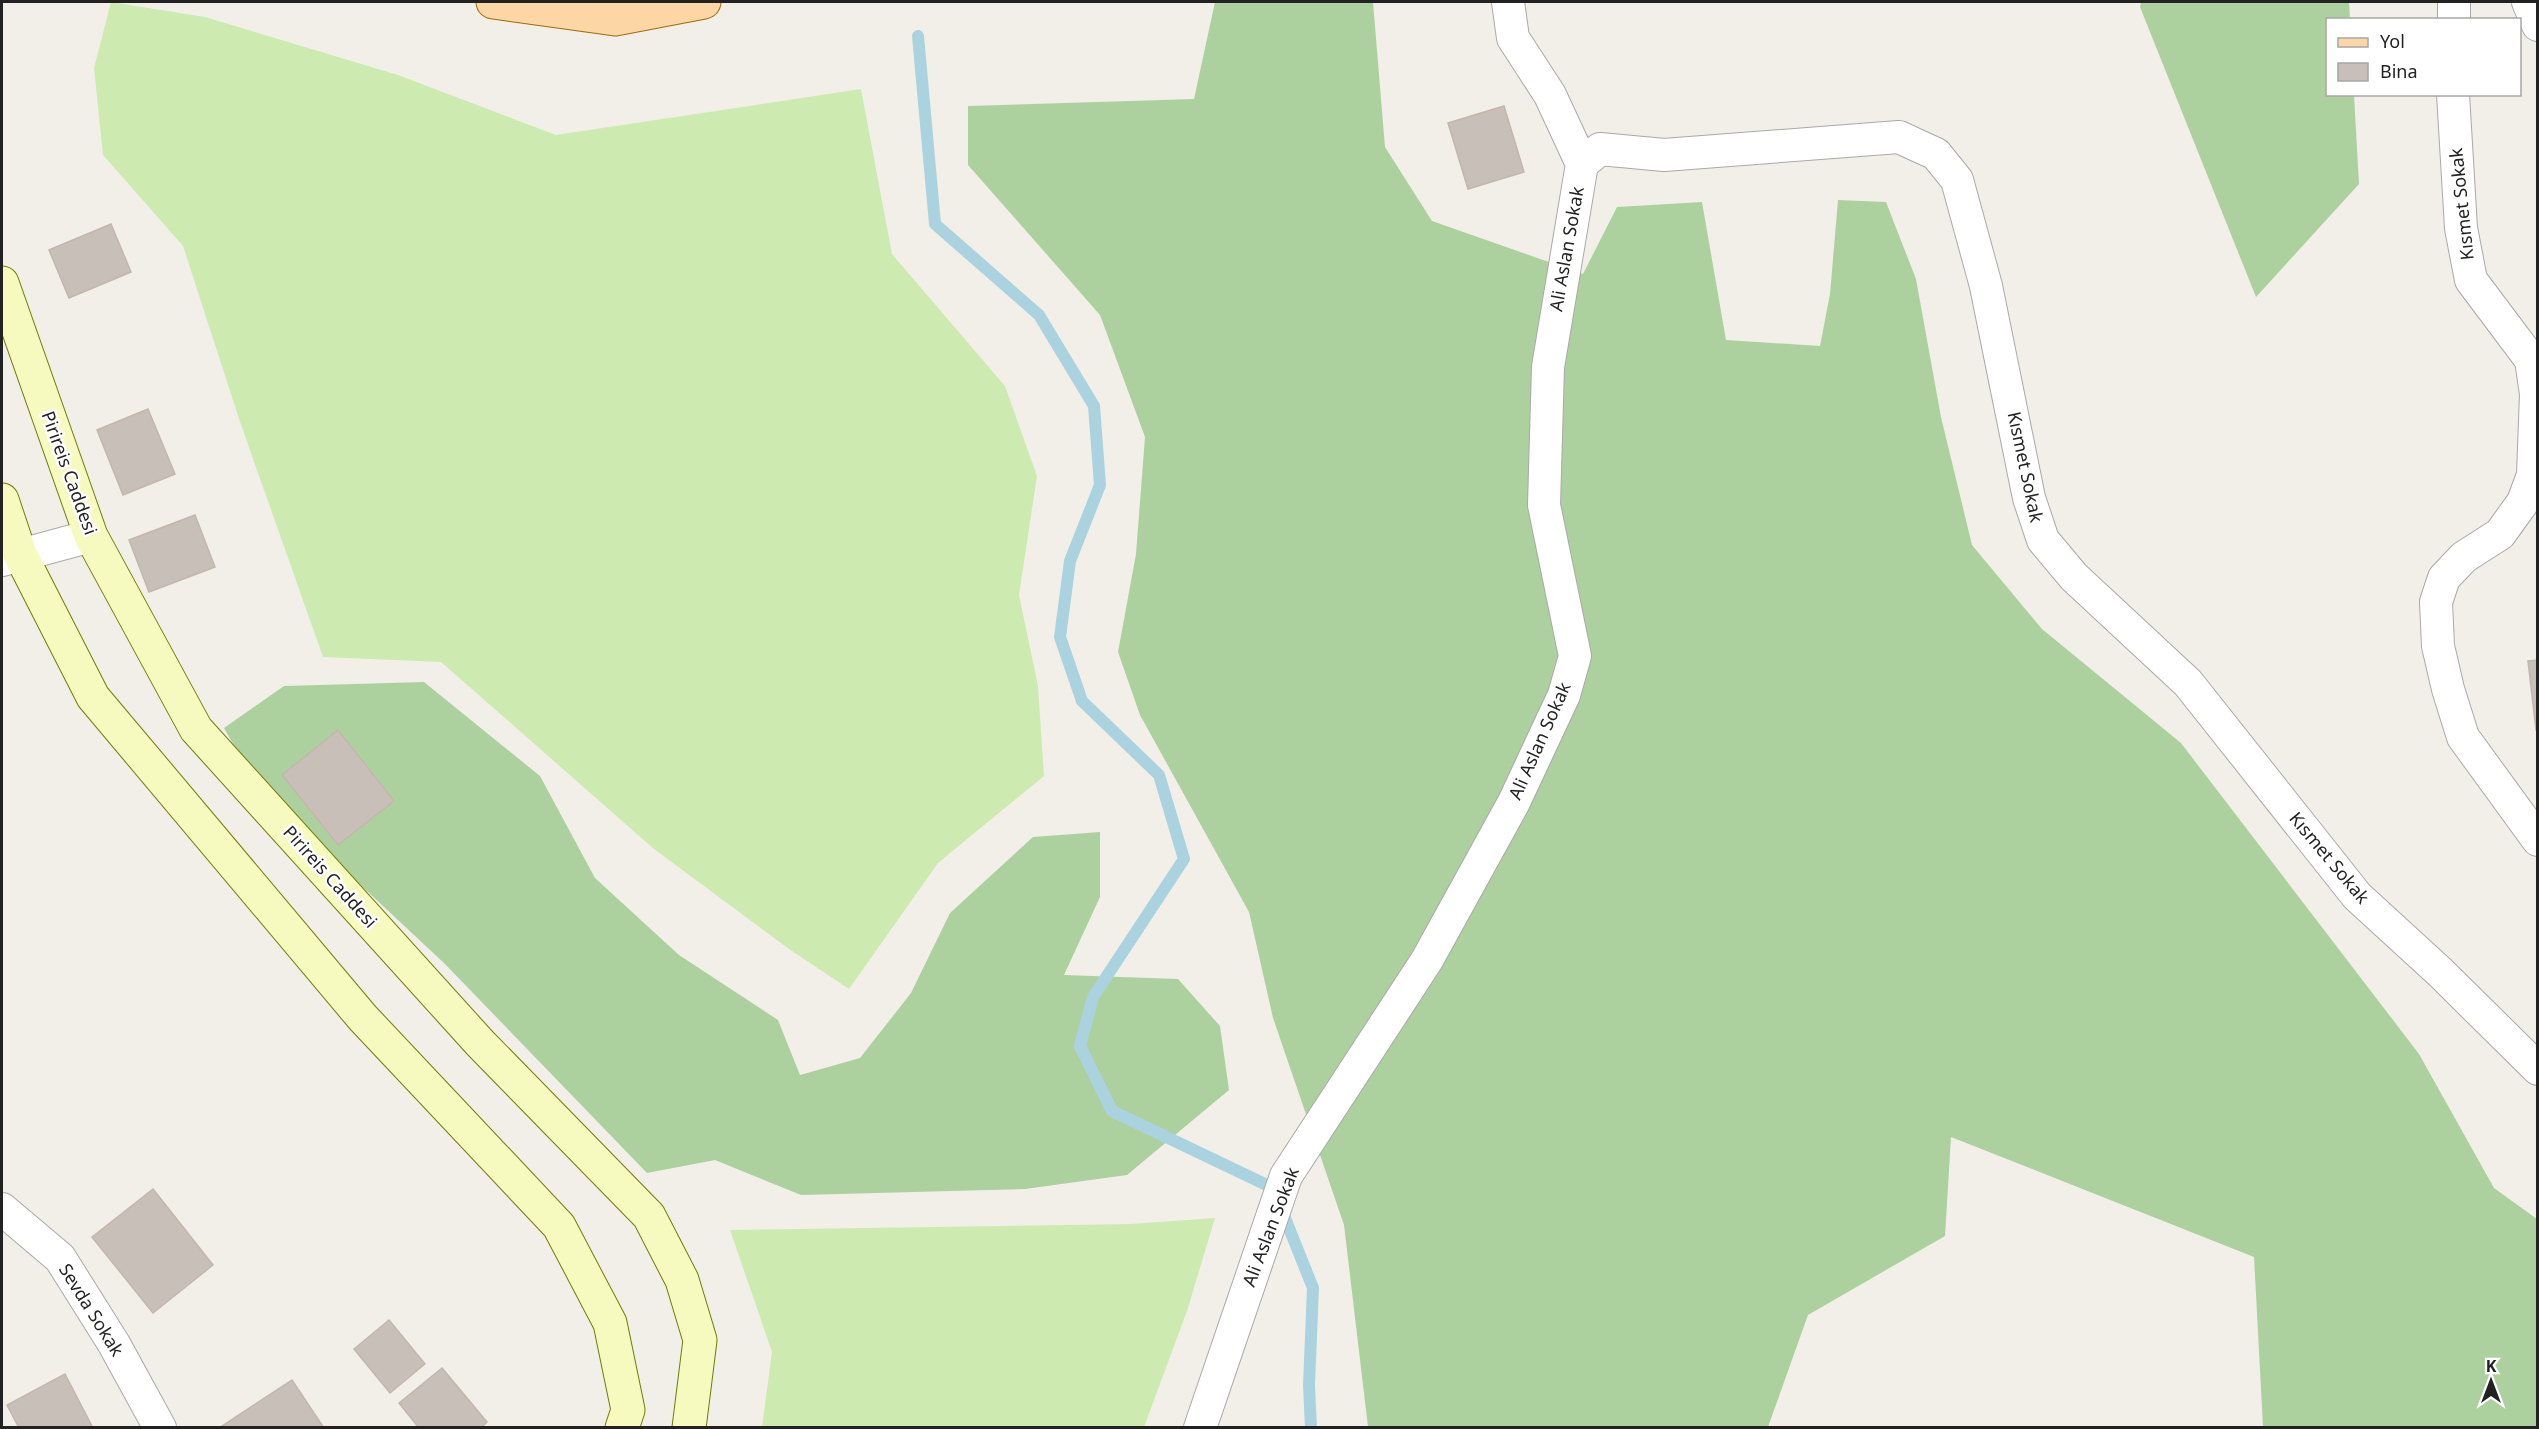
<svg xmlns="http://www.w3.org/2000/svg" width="2539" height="1429" font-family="'Noto Sans',sans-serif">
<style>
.grass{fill:#cdebb0}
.forest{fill:#add19e}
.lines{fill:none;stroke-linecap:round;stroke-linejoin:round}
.stream{stroke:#aad3df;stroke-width:12}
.building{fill:#c7bfb8;stroke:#c4b6ab;stroke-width:1.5}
.street-casing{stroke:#a9a9a9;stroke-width:34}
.secondary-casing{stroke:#707d05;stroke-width:35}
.primary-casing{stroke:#a06b00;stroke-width:35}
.street{stroke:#fff;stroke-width:32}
.secondary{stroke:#f7fabf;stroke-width:33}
.primary{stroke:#fcd6a4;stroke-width:33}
.labels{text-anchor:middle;stroke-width:5;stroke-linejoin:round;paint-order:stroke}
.street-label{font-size:18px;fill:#222;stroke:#fff}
</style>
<rect width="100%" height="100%" fill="#f2efe9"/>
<!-- grass -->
<path class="grass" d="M111,2L205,17L398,75L556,135L861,89L892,254L1005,386L1037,476L1019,595L1038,686L1044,776L938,863L849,989L789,949L654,849L441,662L323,657L240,422L183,246L103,155L94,68Z
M1215,1218L1187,1311L1144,1427H762L772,1352L730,1230L1131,1224Z"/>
<!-- forest -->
<path class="forest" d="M1215,2H1373L1385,147L1432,221L1583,274L1617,207L1702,202L1726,340L1820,346L1830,294L1838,200L1886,202L1916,279L1941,417L1972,545L2042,629L2181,743L2419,1054L2494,1188L2537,1219V1427H2263L2254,1257L1951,1137L1945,1236L1808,1315L1768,1427H1368L1344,1225L1273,1018L1249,912L1140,715L1118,652L1136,554L1145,437L1100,315L968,165V106L1194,99Z
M2141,2H2349L2350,19L2328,20V94L2354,95L2359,184L2256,297L2140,7Z
M424,682L540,776L595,878L679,955L778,1020L800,1075L860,1058L911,993L950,913L1033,837L1100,832V897L1064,975L1178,979L1220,1026L1229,1090L1127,1175L1025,1189L801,1195L715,1160L647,1173L445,964L260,791L224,728L284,686Z"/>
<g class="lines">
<!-- stream -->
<path class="stream" d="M918,36L935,224L1039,315L1094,406L1100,485L1070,561L1060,637L1082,701L1159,775L1184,859L1093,997L1080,1046L1112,1111L1273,1188L1313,1288L1309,1385L1311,1428"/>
</g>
<!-- building -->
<path class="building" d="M1504,106L1524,172L1468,189L1448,123Z
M111,224L131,272L69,298L49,250Z
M148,409L175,474L123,495L97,430Z
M195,515L215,567L149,592L129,540Z
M2538,660V730H2536L2528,661Z
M338,730L394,801L338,845L282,775Z
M153,1189L213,1265L153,1313L92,1237Z
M389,1320L425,1364L390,1393L354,1349Z
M442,1368L487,1422L481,1428H419L399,1403Z
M65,1374L93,1428H19L7,1405Z
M292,1380L324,1428H223L222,1426Z"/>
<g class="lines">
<defs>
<path id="street" d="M2528,2L2538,25
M2454,20V2
M2453,94L2461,228L2471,280L2531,360L2536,394L2533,475L2523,502L2500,534L2464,557L2444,578L2436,602L2438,646L2448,689L2463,737L2538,840
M1582,164L1600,149L1664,155L1899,137L1936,154L1957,180L1986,286L2029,498L2043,540L2074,577L2188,683L2357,896L2441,973L2538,1069
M2,560L91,536
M2,1209L60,1258L114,1344L160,1428
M1200,1428L1286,1176L1427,960L1514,802L1564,695L1575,656L1544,505L1548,367L1582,164L1550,95L1513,38L1508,2"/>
<path id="secondary" d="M2,283L91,536L196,729L480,1043L649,1216L682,1280L700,1340L689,1428
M2,500L20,554L93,697L363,1018L559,1226L610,1323L628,1410L622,1428"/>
<path id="primary" d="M493,2L615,19L704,2"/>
</defs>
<!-- street casing -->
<use href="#street" class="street-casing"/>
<!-- secondary casing -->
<use href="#secondary" class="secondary-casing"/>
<!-- primary casing -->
<use href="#primary" class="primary-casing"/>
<!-- street -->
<use href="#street" class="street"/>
<!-- secondary -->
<use href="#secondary" class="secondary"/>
<!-- primary -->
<use href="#primary" class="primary"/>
</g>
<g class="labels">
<!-- street labels -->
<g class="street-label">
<text transform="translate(2462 204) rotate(-96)" y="6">Kısmet Sokak</text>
<text transform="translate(1567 249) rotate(-80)" y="6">Ali Aslan Sokak</text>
<text transform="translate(2025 467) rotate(78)" y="6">Kısmet Sokak</text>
<text transform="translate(69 473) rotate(70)" y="6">Pirireis Caddesi</text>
<text transform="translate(1540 741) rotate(-66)" y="6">Ali Aslan Sokak</text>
<text transform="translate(2329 858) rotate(50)" y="6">Kısmet Sokak</text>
<text transform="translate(330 877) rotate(48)" y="6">Pirireis Caddesi</text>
<text transform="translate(1271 1227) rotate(-69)" y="6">Ali Aslan Sokak</text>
<text transform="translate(91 1310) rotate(58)" y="6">Sevda Sokak</text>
</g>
</g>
<!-- border -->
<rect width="2539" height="1429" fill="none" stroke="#222222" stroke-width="6"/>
<!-- legend -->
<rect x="2326" y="18" width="195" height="78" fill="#ffffff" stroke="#a7a7a7" stroke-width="1.5"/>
<rect x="2338" y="38" width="30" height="9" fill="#fcd6a4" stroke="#a7a7a7" stroke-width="1.5"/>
<text x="2380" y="48" font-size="18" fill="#222222">Yol</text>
<rect x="2338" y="63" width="30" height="18" fill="#c7bfb8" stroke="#a7a7a7" stroke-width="1.5"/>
<text x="2380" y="78" font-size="18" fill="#222222">Bina</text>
<!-- north arrow -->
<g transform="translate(2491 1381)" stroke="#ffffff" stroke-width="4.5" paint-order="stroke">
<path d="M0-4.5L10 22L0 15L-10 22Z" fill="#222222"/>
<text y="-9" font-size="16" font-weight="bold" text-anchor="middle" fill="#222222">K</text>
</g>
</svg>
